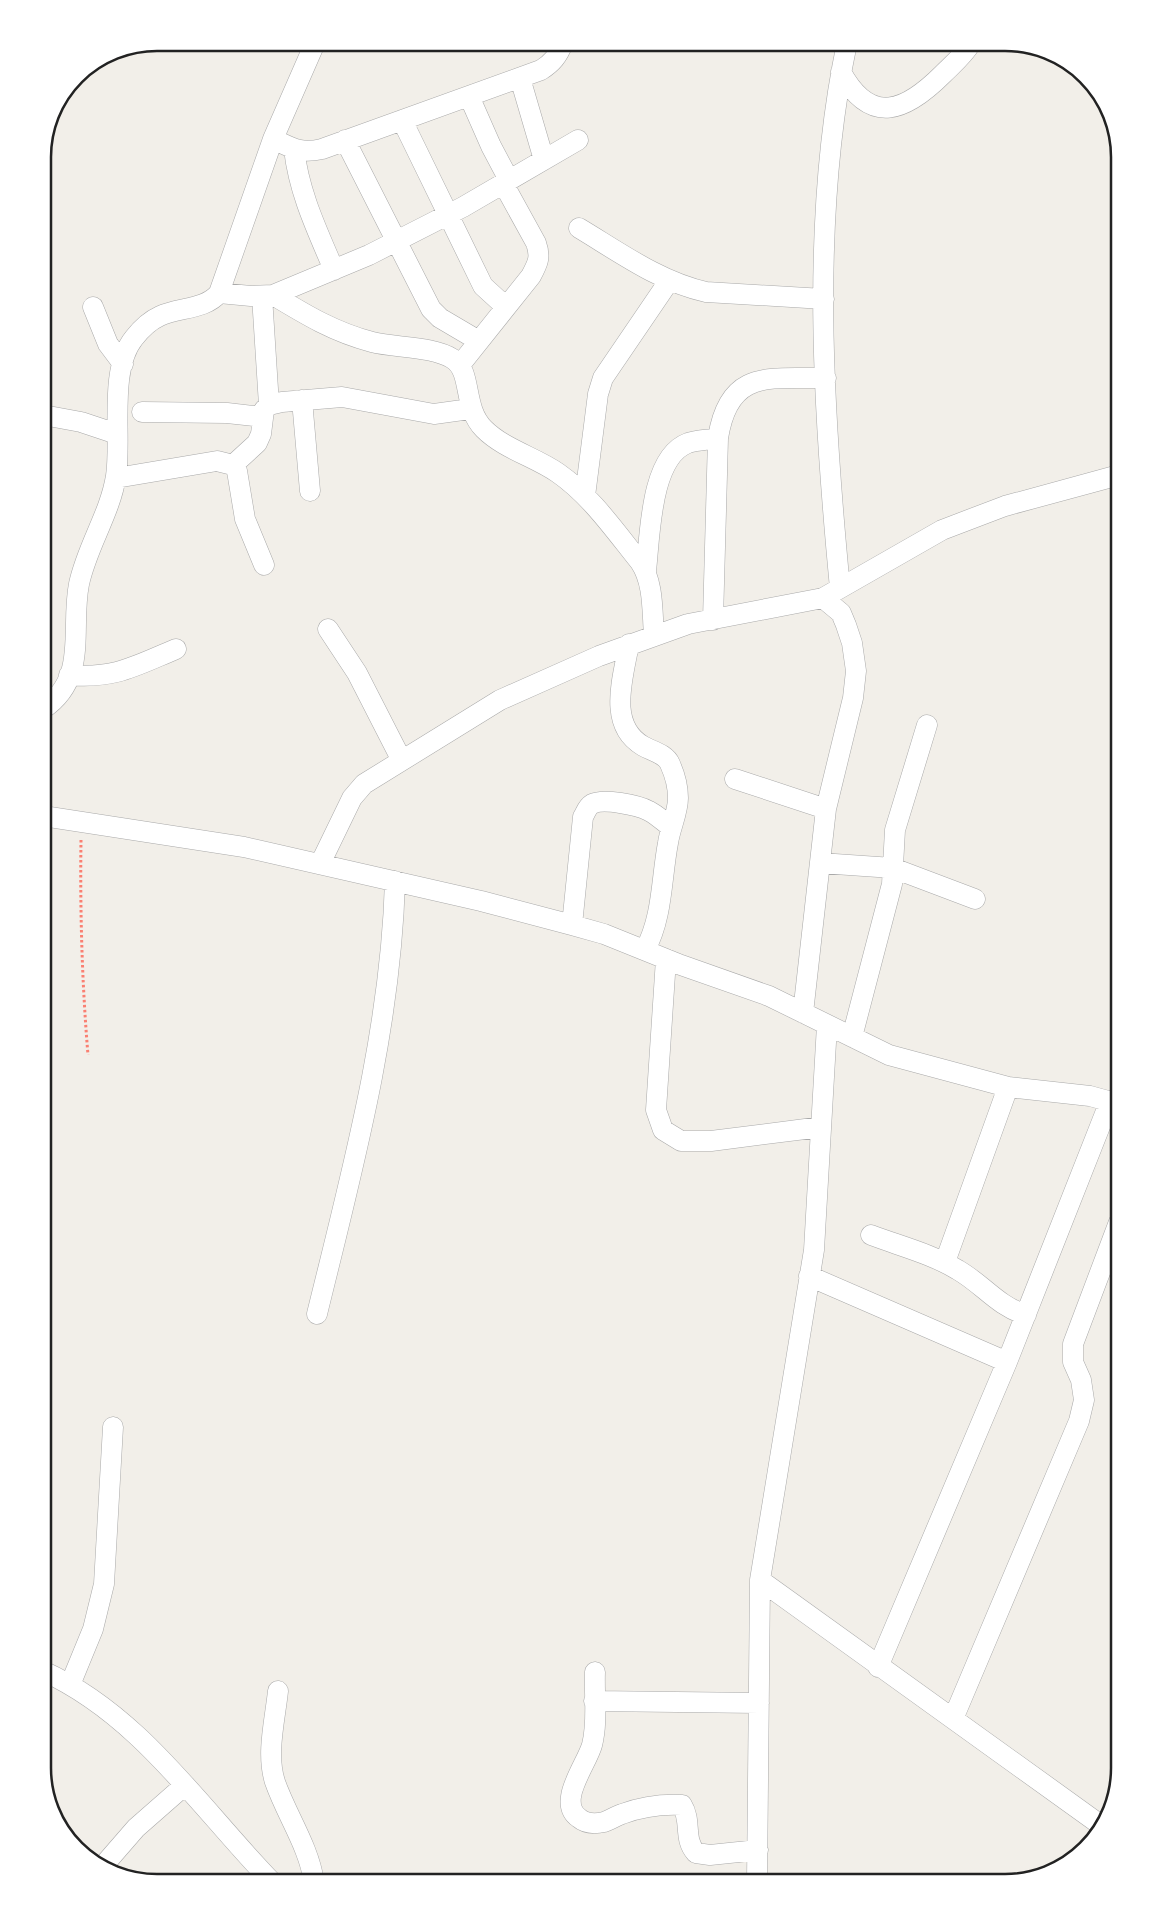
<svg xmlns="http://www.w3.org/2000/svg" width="1162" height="1925" font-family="'IBM Plex Sans',sans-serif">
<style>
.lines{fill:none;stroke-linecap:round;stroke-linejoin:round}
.street-casing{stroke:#a9a9a9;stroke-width:21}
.path{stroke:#fa8072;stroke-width:3;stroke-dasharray:2.5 2.5;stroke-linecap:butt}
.street{stroke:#fff;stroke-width:20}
.rim{fill:none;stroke:#222;stroke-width:2.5}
</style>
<rect width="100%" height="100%" fill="#f2efe9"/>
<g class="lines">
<defs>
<path id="street" d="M841,72C871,127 906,111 943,74C953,64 964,55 971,43
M520,78L544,160
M469,96L491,146L509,180
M402,120L483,286L506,307
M273,139C292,148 300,154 322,149L541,70C552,63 558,56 563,43
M345,140L431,309L440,318L479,341
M294,149C299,193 317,230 334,270
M579,228C619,252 660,282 706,292L824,299
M219,293L251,296L273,295L369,255L463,207L578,140
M273,295C306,315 334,332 372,342C395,348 433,346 453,359C473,372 462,407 484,429C504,449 535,457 558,473C591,496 615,531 640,562C654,583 652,611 654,635
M262,296L269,405
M93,307L108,344L123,364
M460,365L531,276C538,263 541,257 536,243L503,183
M302,400L310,491
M142,412L227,413L263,417
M43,415L81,422L117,434
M233,465L257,443L261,434L264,410L269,405L282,402L342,397L434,414L470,409
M116,478L217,461L233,465L237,471L245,519L264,565
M585,496L598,394L603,378L669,281
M646,571C650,537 650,457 688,443C697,440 709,440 718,438
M840,588C823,411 810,218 847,43
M713,620L718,438C729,368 770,379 826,378
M328,629L357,673L401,759
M629,644C623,678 607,725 643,746C652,751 666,754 670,764C675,775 678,787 678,798C678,813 670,828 668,843C661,880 663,916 645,950
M69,675C115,679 135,666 176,649
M43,709C89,678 70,629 79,584C87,546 110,514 116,476C122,437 108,370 134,338C141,329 149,321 160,316C179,307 205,310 219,293L273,139L315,43
M735,779L826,809
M43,816L244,847L481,901L572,925L604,934L681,965L769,996L889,1055L1008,1087L1090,1096L1119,1104
M820,863L893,868L975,899
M320,864L352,798L364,784L500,700L599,656L688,624L823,598L942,530L1005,506L1119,475
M572,925L583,817C586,812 587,807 592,804C603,798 638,805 649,811C657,815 664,822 671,827
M666,959L656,1110L663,1130L681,1141H711L821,1127
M803,1013L826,809L853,698L856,671L852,643L846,625L841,613L823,598
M852,1037L892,884L895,830L927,725
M871,1235C900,1246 932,1254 958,1270C984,1285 996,1305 1026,1315
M945,1262L1008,1087
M809,1276L1007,1362
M317,1314C352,1171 391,1029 395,881
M760,1580L1102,1826
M878,1667L1007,1362L1110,1101
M43,1671C140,1715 200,1808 272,1882
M595,1672C594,1695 598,1722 592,1745C587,1764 556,1802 579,1818C586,1824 595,1824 604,1822C610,1820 616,1816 622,1814C641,1807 662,1804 682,1805C692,1821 683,1839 696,1853L710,1855L758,1850
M70,1685L93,1629L104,1584L113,1427
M278,1691C275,1720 266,1754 275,1782C287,1816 309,1847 314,1882
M594,1701L759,1703
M953,1719L1079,1421L1084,1400L1081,1380L1073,1362V1344L1119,1222
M103,1866L136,1828L185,1785
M757,1882L760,1580L814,1250L827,1025"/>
</defs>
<!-- street casing -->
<use href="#street" class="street-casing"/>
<!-- path -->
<path class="path" d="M81,840C80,912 82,983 88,1055"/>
<!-- street -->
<use href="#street" class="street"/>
</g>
<!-- crop -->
<path d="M0 0H1162V1925H0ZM157 51H1005A106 106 0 0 1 1111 157V1768A106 106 0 0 1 1005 1874H157A106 106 0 0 1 51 1768V157A106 106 0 0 1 157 51Z" fill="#fff" fill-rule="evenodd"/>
<path class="rim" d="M157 51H1005A106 106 0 0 1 1111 157V1768A106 106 0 0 1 1005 1874H157A106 106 0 0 1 51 1768V157A106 106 0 0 1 157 51Z"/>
</svg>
